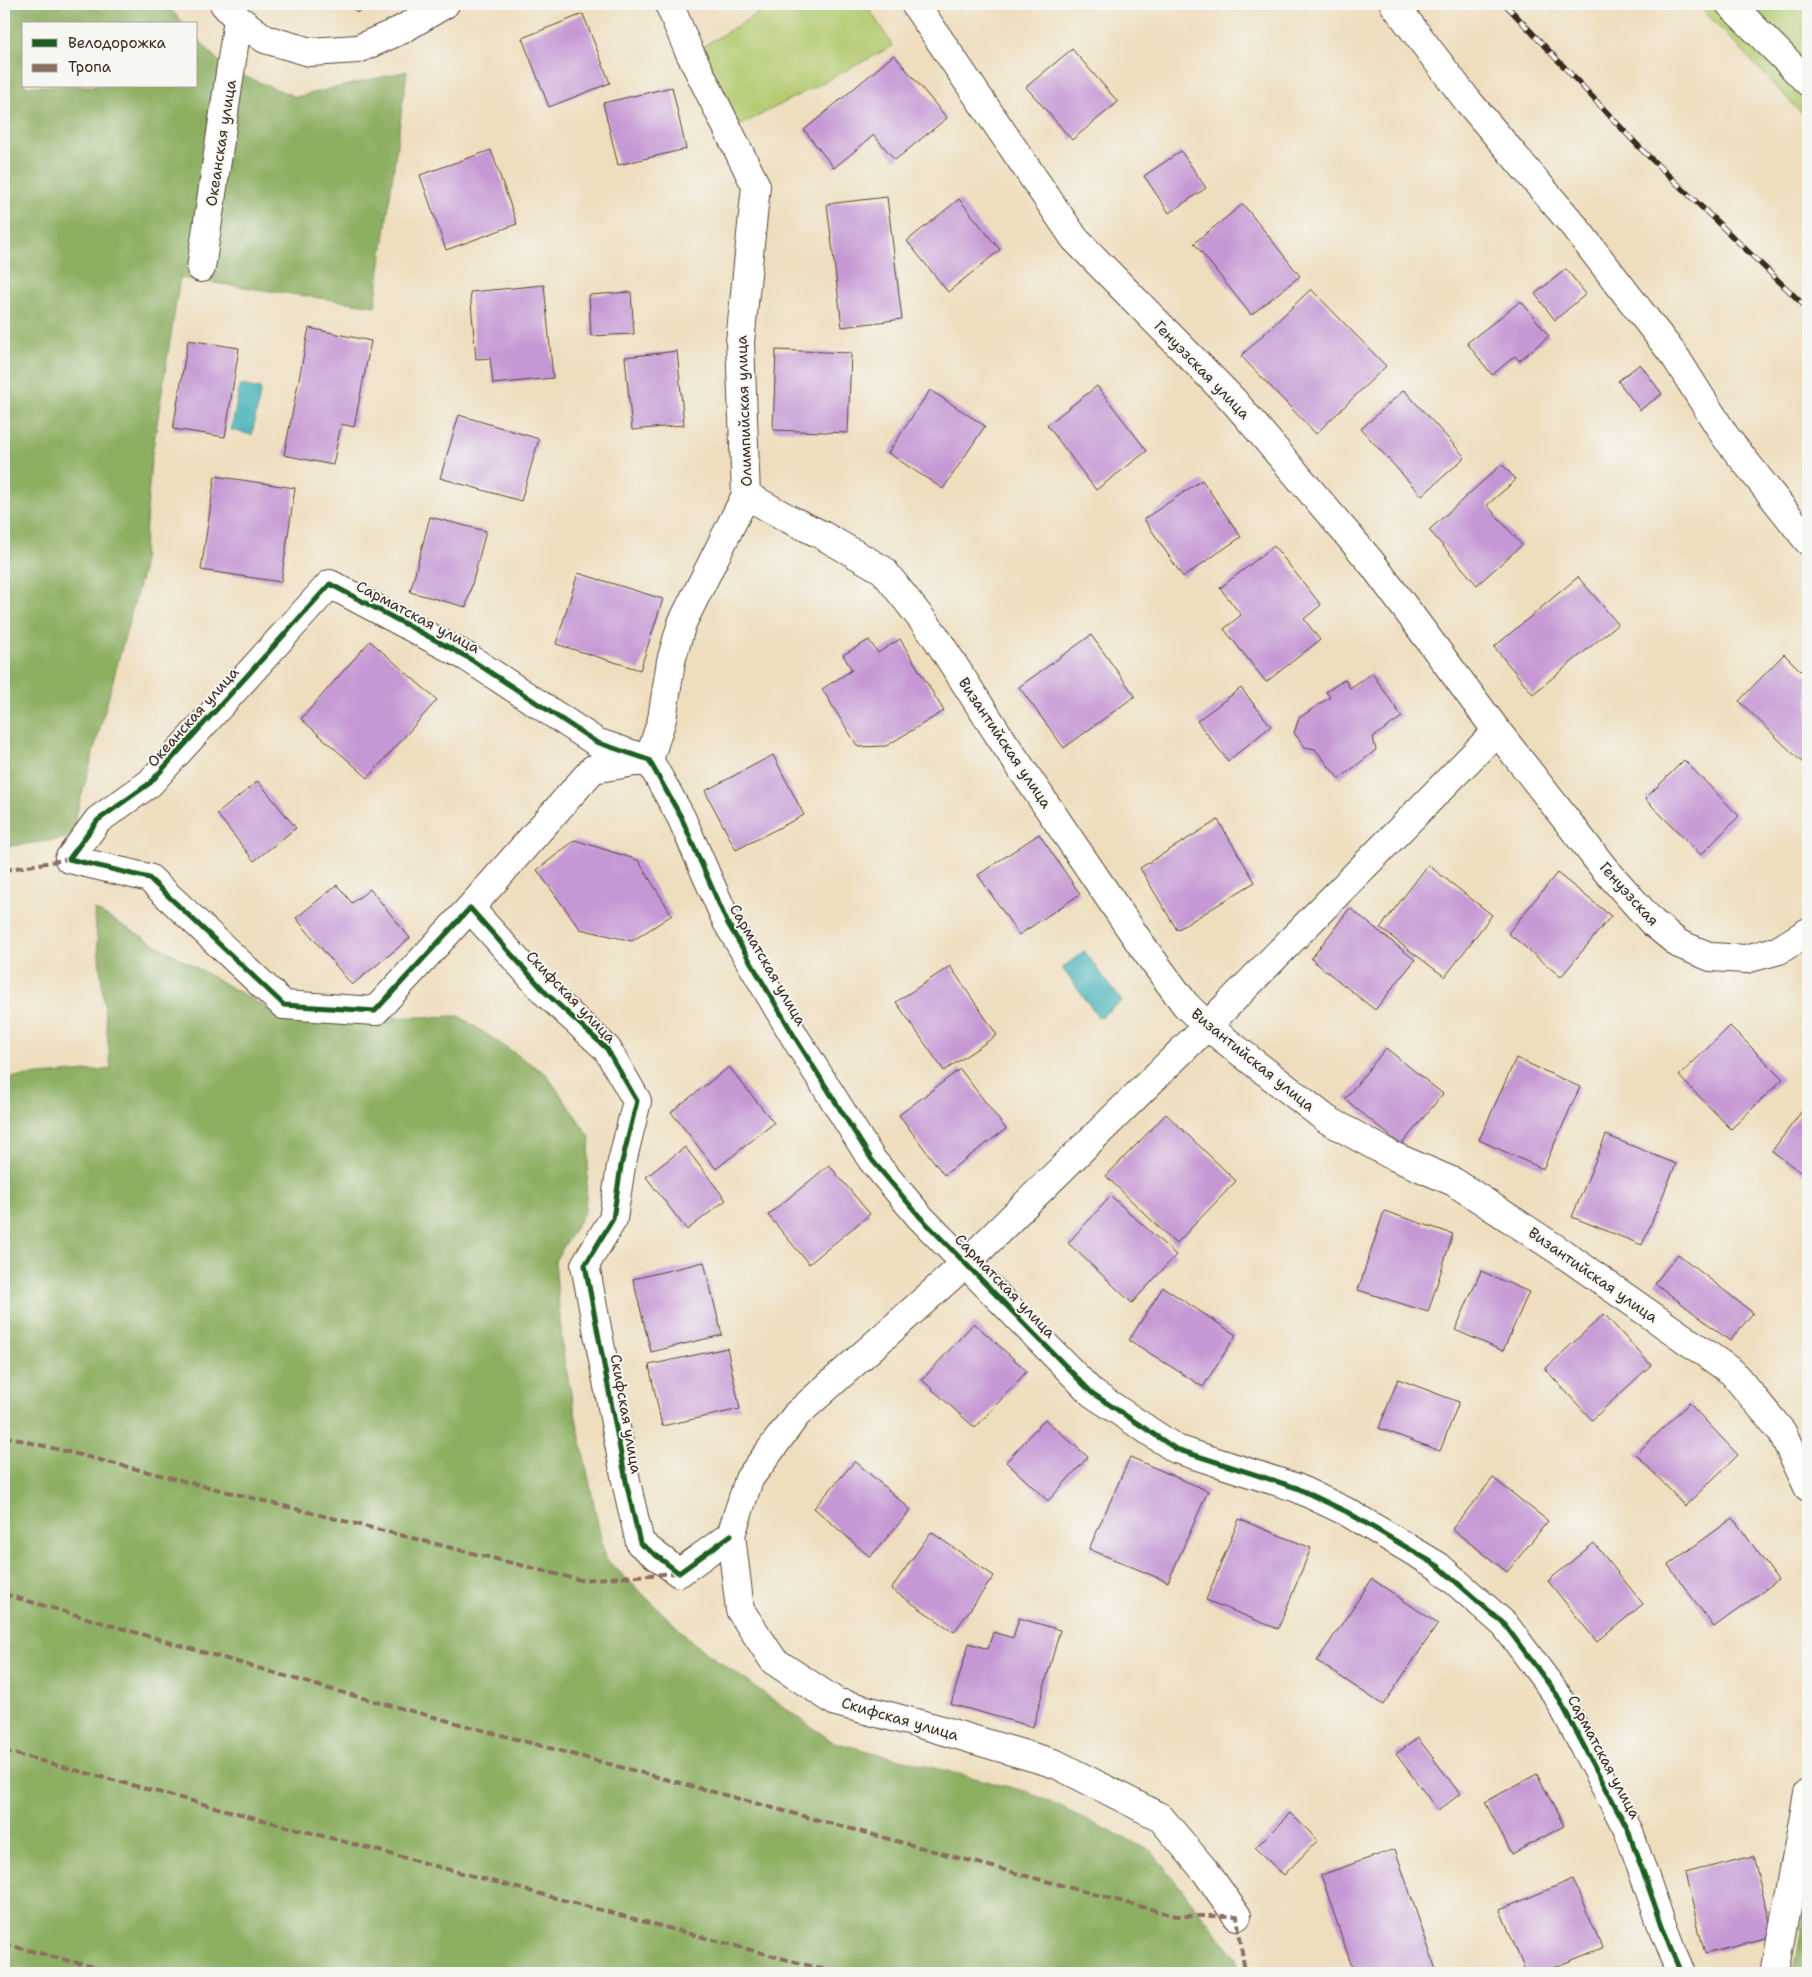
<svg xmlns="http://www.w3.org/2000/svg" width="1812" height="1977" font-family="'Shantell Sans',sans-serif">
<style>
.green{fill:#b2cb70;stroke:#767a47}
.forest{fill:#8daf62;stroke:#646c40}
.water{fill:#3fb0b7;stroke:#3d6d6a}
.building{fill:#c597d4}
.lines{fill:none;stroke-linecap:round;stroke-linejoin:round}
.street-casing{stroke:#564536;stroke-width:30}
.street{stroke:#fff;stroke-width:28}
.rail-casing{stroke:#3b2a1e;stroke-width:5.5}
.rail{stroke:#f6f6f2;stroke-width:4;stroke-dasharray:11;stroke-linecap:butt}
.quiet{stroke:#8d6e63;stroke-width:4;stroke-dasharray:8 4;stroke-linecap:butt}
.cycleway-casing{stroke:#f6f6f2;stroke-width:8}
.cycleway{stroke:#1b5e20;stroke-width:5}
.labels{text-anchor:middle;stroke-width:4;stroke-linejoin:round;paint-order:stroke}
.street-label{font-size:15px;fill:#3b2a1e;stroke:#f6f6f2}
</style>
<rect width="100%" height="100%" fill="#f6f6f2"/>
<filter id="ink" filterUnits="userSpaceOnUse"><feTurbulence type="fractalNoise" baseFrequency=".02" numOctaves="2"/><feDisplacementMap in="SourceGraphic" scale="10" xChannelSelector="R" yChannelSelector="G"/><feConvolveMatrix kernelMatrix="1 2 1 2 8 2 1 2 1" color-interpolation-filters="sRGB"/></filter>
<filter id="wash" filterUnits="userSpaceOnUse"><feTurbulence type="fractalNoise" baseFrequency=".0096" numOctaves="4" result="noise"/><feDisplacementMap in="SourceGraphic" scale="20" xChannelSelector="R" yChannelSelector="G"/><feGaussianBlur stdDeviation="1.12" result="paint"/><feColorMatrix in="noise" values="0 0 0 0 0 0 0 0 0 0 0 0 0 0 0 0 0 1.4 0 .05"/><feComposite in="paint" operator="in"/></filter>
<g filter="url(#wash)">
<rect width="100%" height="100%" fill="#eedebe"/>
<!-- green -->
<path class="green" d="M773,4H866L893,46L739,126L702,47Z
M1697,4H1808V120Z"/>
<!-- forest -->
<path class="forest" d="M4,4H166L184,24H24V86H196V37L226,69L296,97L407,71L375,306L180,278L151,461L142,574L70,838L4,847Z
M94,909L288,1020L459,1016L546,1074L590,1137L585,1211L555,1261L563,1354L605,1558L696,1645L833,1742L1029,1792L1151,1851L1237,1958L1239,1973H4V1078L111,1069Z
M1808,1894V1973H1794Z"/>
<!-- water -->
<path class="water" d="M240,385L261,389L252,435L231,430Z
M1084,951L1122,1001L1099,1018L1062,968Z"/>
<g id="blocks">
<!-- building -->
<path class="building" d="M349,4H367L357,13Z
M583,14L610,83L549,107L522,38Z
M1072,49L1118,102L1072,140L1026,87Z
M894,55L947,118L895,160L874,135L834,168L804,130Z
M672,87L686,149L618,165L603,103Z
M491,150L517,224L446,250L420,175Z
M1181,151L1206,188L1169,213L1144,176Z
M887,197L902,319L842,327L827,204Z
M959,199L1000,250L948,292L907,241Z
M1243,204L1300,276L1251,315L1194,243Z
M1566,269L1586,294L1555,320L1535,294Z
M544,285L553,378L493,384L490,358L476,359L470,292Z
M1311,289L1386,366L1316,434L1241,356Z
M631,292L634,334L591,336L589,295Z
M1521,301L1549,336L1519,361L1515,356L1492,375L1467,343Z
M309,328L371,341L354,427L341,424L333,465L284,455Z
M188,340L239,348L225,437L173,429Z
M776,350L851,353L848,433L773,430Z
M677,351L684,425L632,430L625,357Z
M1640,364L1662,394L1640,410L1618,381Z
M1097,386L1147,451L1096,490L1047,425Z
M930,390L985,426L943,489L888,453Z
M1404,390L1465,457L1422,496L1361,429Z
M459,415L539,439L521,501L440,478Z
M1502,464L1516,480L1487,505L1522,545L1477,585L1429,530Z
M215,476L295,488L281,582L201,570Z
M1202,480L1241,537L1183,577L1144,519Z
M430,517L486,531L466,607L410,592Z
M1274,546L1321,605L1304,619L1320,640L1266,682L1224,629L1241,615L1220,588Z
M578,573L663,599L640,670L556,644Z
M1578,577L1618,624L1533,694L1494,647Z
M1091,635L1135,696L1064,748L1019,687Z
M900,639L944,711L886,746L858,747L822,689L852,670L843,655L869,640L878,653Z
M370,641L437,700L368,778L301,719Z
M1784,654L1808,678V768L1739,701Z
M1372,673L1402,717L1373,737L1376,750L1339,779L1315,749L1305,747L1294,733L1299,718L1330,697L1326,692L1345,679L1350,688Z
M1241,688L1271,726L1228,761L1197,721Z
M773,755L804,815L736,850L705,791Z
M1684,760L1739,816L1701,855L1645,799Z
M258,781L296,828L254,861L217,814Z
M1218,820L1255,882L1177,930L1140,868Z
M1039,834L1080,894L1019,935L978,875Z
M575,840L638,860L672,915L632,941L580,929L537,870Z
M1428,865L1492,915L1445,977L1380,928Z
M1557,873L1611,916L1561,977L1508,933Z
M337,885L352,903L370,889L410,938L352,985L296,918Z
M1350,908L1415,960L1375,1010L1311,959Z
M950,966L997,1035L944,1071L896,1002Z
M1730,1026L1783,1079L1731,1129L1679,1076Z
M1386,1048L1443,1094L1401,1145L1345,1099Z
M1516,1058L1580,1087L1543,1169L1479,1140Z
M729,1067L774,1123L716,1169L671,1112Z
M960,1069L1006,1129L944,1175L899,1115Z
M1808,1103V1169L1804,1175L1772,1151Z
M1166,1114L1236,1181L1176,1244L1106,1176Z
M1606,1135L1676,1164L1642,1245L1572,1217Z
M685,1147L726,1200L687,1230L646,1177Z
M829,1165L870,1214L809,1264L768,1215Z
M1111,1196L1176,1255L1132,1303L1068,1243Z
M1384,1211L1453,1234L1428,1312L1358,1290Z
M1678,1254L1753,1313L1730,1341L1655,1283Z
M704,1262L722,1335L651,1352L633,1279Z
M1481,1271L1529,1292L1503,1351L1455,1330Z
M1163,1287L1236,1335L1203,1387L1129,1340Z
M1604,1314L1651,1365L1592,1420L1545,1369Z
M974,1323L1027,1371L975,1428L922,1380Z
M727,1348L740,1409L662,1426L649,1365Z
M1398,1379L1459,1402L1440,1451L1379,1428Z
M1689,1403L1738,1455L1685,1506L1636,1454Z
M1045,1419L1088,1457L1048,1501L1006,1462Z
M1130,1457L1208,1491L1168,1582L1089,1549Z
M855,1461L911,1510L870,1557L814,1508Z
M1493,1478L1548,1521L1507,1572L1452,1529Z
M1733,1518L1778,1580L1714,1627L1668,1565Z
M1239,1519L1311,1548L1278,1629L1206,1600Z
M931,1532L994,1576L954,1632L891,1589Z
M1594,1543L1643,1604L1597,1642L1548,1581Z
M1372,1579L1438,1624L1383,1705L1317,1661Z
M1019,1618L1060,1630L1033,1727L951,1704L969,1643L988,1649L993,1632L1013,1638Z
M1418,1738L1460,1794L1438,1811L1396,1754Z
M1537,1774L1564,1826L1512,1854L1485,1802Z
M1290,1813L1318,1840L1284,1875L1255,1848Z
M1395,1849L1437,1973H1354L1321,1875Z
M1753,1856L1774,1937L1705,1954L1685,1873Z
M1573,1879L1602,1948L1540,1973H1526L1500,1910Z"/>
</g>
</g>
<g filter="url(#ink)">
<use href="#blocks" fill-opacity="0" stroke="#564536" stroke-width="1"/>
<g class="lines">
<defs>
<path id="street" d="M224,4L238,19L265,39L310,52L358,49L401,30L445,4
M915,4L1075,239L1233,400L1371,562L1497,731L1603,867L1652,922L1679,944L1711,957L1746,959L1779,950L1808,932
M1394,4L1467,100L1574,226L1676,358L1725,436L1808,541
M1730,4L1808,82
M201,268L238,19
M746,495L789,519L822,535L883,570L935,636L998,734L1142,946L1185,1004L1207,1026L1326,1119L1391,1155L1454,1182L1558,1250L1732,1372L1782,1432L1808,1487
M649,760L662,719L671,661L682,623L746,495L740,342L756,186L688,49L669,4
M470,908L593,769L647,760
M731,1535L679,1573L640,1543L627,1486L585,1265L613,1219L621,1166L637,1101L607,1049L546,993L470,908L375,1011L284,1005L149,878L69,859L98,820L150,783L330,584L467,657L596,742L649,760L681,817L727,922L796,1039L872,1160L920,1217L1092,1393L1176,1449L1297,1488L1347,1512L1438,1566L1505,1625L1557,1695L1628,1830L1669,1945L1681,1973
M1237,1916L1206,1872L1160,1817L1056,1764L931,1727L836,1702L774,1661L740,1610L731,1535L749,1479L797,1414L966,1263L1207,1026L1497,731
M1775,1973L1808,1794"/>
</defs>
<!-- street casing -->
<use href="#street" class="street-casing"/>
<!-- street -->
<use href="#street" class="street"/>
<defs>
<path id="rail" d="M1505,4L1642,150L1808,309"/>
</defs>
<!-- rail casing -->
<use href="#rail" class="rail-casing"/>
<!-- rail -->
<use href="#rail" class="rail"/>
<!-- quiet -->
<path class="quiet" d="M4,870L69,859
M4,1436L580,1580L678,1573
M4,1594L333,1690L1176,1916H1237L1245,1973
M4,1751L837,1973
M4,1944L116,1973"/>
<defs>
<path id="cycleway" d="M731,1535L679,1573L640,1543L627,1486L585,1265L613,1219L621,1166L637,1101L607,1049L546,993L470,908L375,1011L284,1005L149,878L69,859L98,820L150,783L330,584L467,657L596,742L649,760L681,817L727,922L796,1039L872,1160L920,1217L1092,1393L1176,1449L1297,1488L1347,1512L1438,1566L1505,1625L1557,1695L1628,1830L1669,1945L1681,1973"/>
</defs>
<!-- cycleway casing -->
<use href="#cycleway" class="cycleway-casing"/>
<!-- cycleway -->
<use href="#cycleway" class="cycleway"/>
</g>
</g>
<g class="labels">
<!-- street labels -->
<g class="street-label">
<text transform="translate(221 143) rotate(-81)" y="5">Океанская улица</text>
<text transform="translate(1202 370) rotate(46)" y="5">Генуэзская улица</text>
<text transform="translate(744 411) rotate(-92)" y="5">Олимпийская улица</text>
<text transform="translate(418 617) rotate(28)" y="5">Сарматская улица</text>
<text transform="translate(193 717) rotate(-48)" y="5">Океанская улица</text>
<text transform="translate(1005 743) rotate(56)" y="5">Византийская улица</text>
<text transform="translate(1629 894) rotate(48)" y="5">Генуэзская</text>
<text transform="translate(768 965) rotate(60)" y="5">Сарматская улица</text>
<text transform="translate(571 997) rotate(46)" y="5">Скифская улица</text>
<text transform="translate(1253 1060) rotate(39)" y="5">Византийская улица</text>
<text transform="translate(1593 1275) rotate(35)" y="5">Византийская улица</text>
<text transform="translate(1005 1286) rotate(46)" y="5">Сарматская улица</text>
<text transform="translate(626 1414) rotate(80)" y="5">Скифская улица</text>
<text transform="translate(900 1719) rotate(16)" y="5">Скифская улица</text>
<text transform="translate(1604 1757) rotate(62)" y="5">Сарматская улица</text>
</g>
</g>
<!-- margin -->
<rect width="1812" height="1977" fill="none" stroke="#f6f6f2" stroke-width="20"/>
<!-- legend -->
<rect x="22" y="22" width="175" height="65" fill="#f6f6f2" stroke="#aba49d"/>
<rect x="32" y="39" width="25" height="8" fill="#1b5e20" stroke="#aba49d"/>
<text x="68" y="48" font-size="15" fill="#3b2a1e">Велодорожка</text>
<rect x="32" y="64" width="25" height="8" fill="#8d6e63" stroke="#aba49d"/>
<text x="68" y="72" font-size="15" fill="#3b2a1e">Тропа</text>
</svg>
